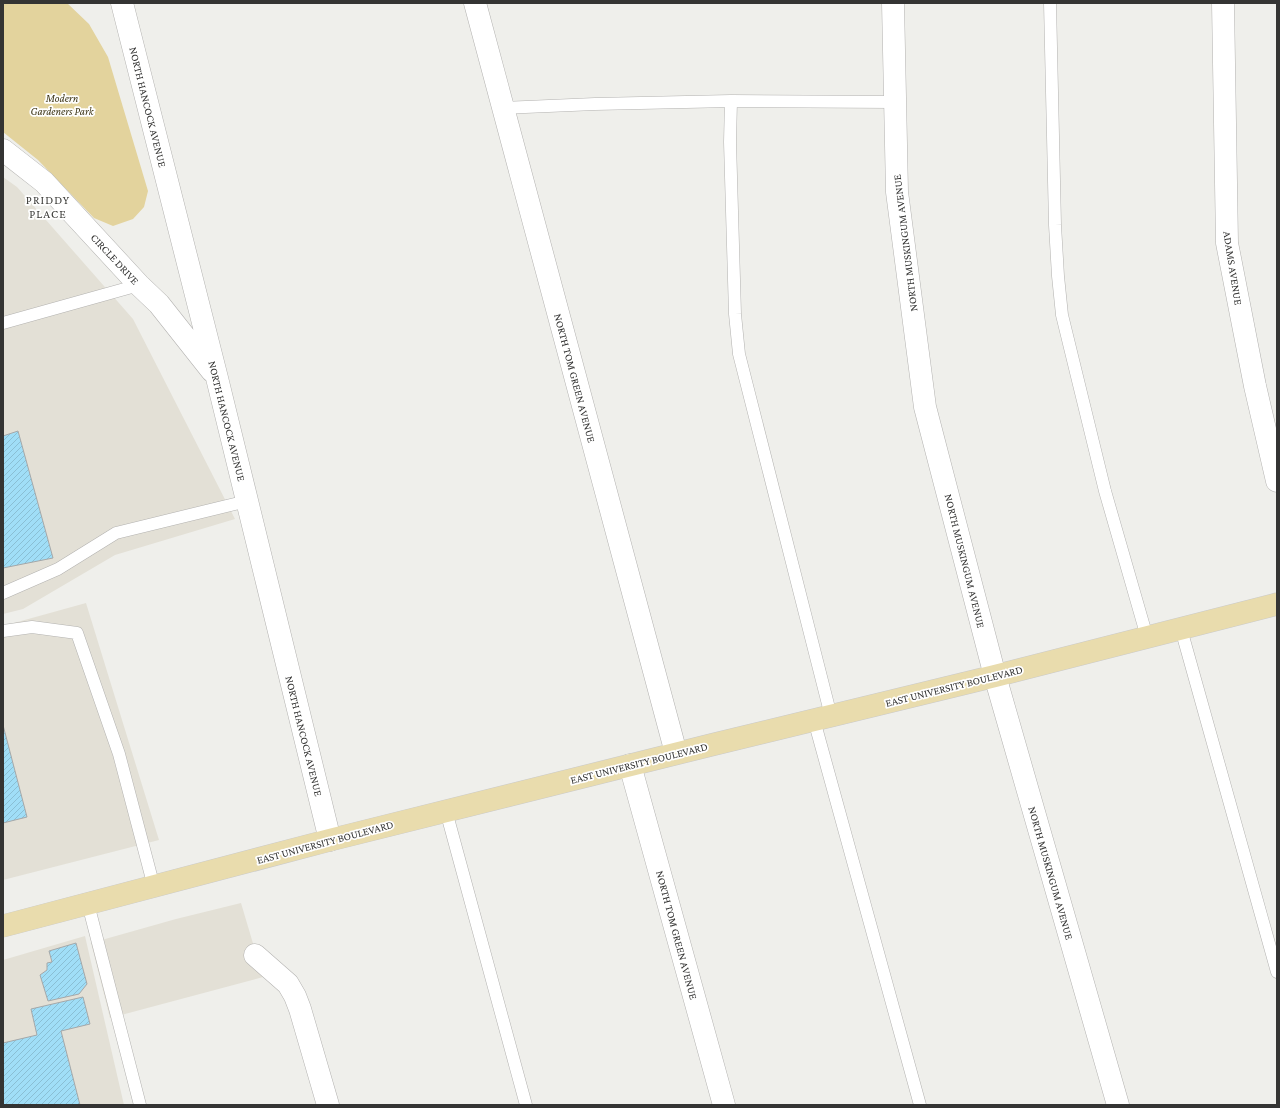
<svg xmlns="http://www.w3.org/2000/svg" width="1280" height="1108" font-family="'Crimson Pro',serif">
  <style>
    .built { fill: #e3e0d6 }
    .park { fill: #e3d39d }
    .building { fill: url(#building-hatch); stroke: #a5a8a9 }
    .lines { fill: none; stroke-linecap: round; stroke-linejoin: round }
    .lane-casing { stroke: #b3b2b0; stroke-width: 13 }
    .street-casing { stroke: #b3b2b0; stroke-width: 23 }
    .primary-casing { stroke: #cacaca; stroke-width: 23 }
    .lane { stroke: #fff; stroke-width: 12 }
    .street { stroke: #fff; stroke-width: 22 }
    .primary { stroke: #e9dcad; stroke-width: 22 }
    .labels { text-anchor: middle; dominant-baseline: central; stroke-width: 3.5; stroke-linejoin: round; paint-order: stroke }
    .park-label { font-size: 11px; font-style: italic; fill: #3d3516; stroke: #fff }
    .street-label { font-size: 11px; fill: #343433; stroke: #fff }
    .neighbourhood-label { font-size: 12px; letter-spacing: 1px; fill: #3c3c39; stroke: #fff }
  </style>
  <defs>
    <pattern id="building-hatch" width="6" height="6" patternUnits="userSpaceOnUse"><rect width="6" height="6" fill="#a0def7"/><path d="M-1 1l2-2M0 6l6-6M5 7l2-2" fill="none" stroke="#8abfd4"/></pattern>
  </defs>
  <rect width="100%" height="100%" fill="#efefeb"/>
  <path class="built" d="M3,177l14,10 116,132 102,200 -120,36 -92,54 -20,5z
    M86,603l73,237 -156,40v-254z
    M241,903l22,74 -153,41 -19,-75 85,-24z
    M85,936l39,169h-121v-145z"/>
  <path class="park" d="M3,3h64l22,21 19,33 40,134 -4,16 -11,12 -20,7 -19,-8 -56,-58 -35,-28z"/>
  <path class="building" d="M18,431l35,127 -50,10v-132z
    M3,725l24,92 -24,6z
    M76,943l11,41 -8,10 -31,7 -8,-26 7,-5v-7l5,-1 -3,-11z
    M83,997l7,27 -29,7 19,74h-77v-62l34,-8 -6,-26z"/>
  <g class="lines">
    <defs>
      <path id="lane" d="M1050,3l5,222 3,51 4,39 43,176 42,146
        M503,108l92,-4 136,-3
        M3,323l136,-38
        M3,593l55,-24 58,-36 131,-32
        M1181,629l96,343
        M3,631l29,-4 45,6 42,121 35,133
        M831,716l-92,-362 -4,-40 -5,-172 1,-41 164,1
        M814,720l106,385
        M446,811l80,294
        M88,904l52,201"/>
      <path id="street" d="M122,3l95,375 113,462
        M475,3l201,750
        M893,3l4,189 28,215 70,269 123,429
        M1223,3l4,240 28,143 22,95
        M3,150l41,32 95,103 20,19 53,67
        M630,765l94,340
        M255,955l33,29 7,12 5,13 28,96"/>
      <path id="primary" d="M3,926l327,-86 385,-96 280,-68 282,-72"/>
    </defs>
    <use href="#lane" class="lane-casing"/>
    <use href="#street" class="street-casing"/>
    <use href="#primary" class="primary-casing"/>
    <use href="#lane" class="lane"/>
    <use href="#street" class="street"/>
    <use href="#primary" class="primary"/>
  </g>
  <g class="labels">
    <g class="park-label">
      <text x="62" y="98">Modern<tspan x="62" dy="13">Gardeners Park</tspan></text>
    </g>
    <g class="street-label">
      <text transform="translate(148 107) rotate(76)">NORTH HANCOCK AVENUE</text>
      <text transform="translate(905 243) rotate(-97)">NORTH MUSKINGUM AVENUE</text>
      <text transform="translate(115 259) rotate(47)">CIRCLE DRIVE</text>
      <text transform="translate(1233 268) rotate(81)">ADAMS AVENUE</text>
      <text transform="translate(575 378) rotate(75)">NORTH TOM GREEN AVENUE</text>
      <text transform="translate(227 421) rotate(76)">NORTH HANCOCK AVENUE</text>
      <text transform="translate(965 561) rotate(76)">NORTH MUSKINGUM AVENUE</text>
      <text transform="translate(954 686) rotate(-14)">EAST UNIVERSITY BOULEVARD</text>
      <text transform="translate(304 736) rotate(76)">NORTH HANCOCK AVENUE</text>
      <text transform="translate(639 763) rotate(-14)">EAST UNIVERSITY BOULEVARD</text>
      <text transform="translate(325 842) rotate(-15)">EAST UNIVERSITY BOULEVARD</text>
      <text transform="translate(1051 873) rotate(74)">NORTH MUSKINGUM AVENUE</text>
      <text transform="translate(677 935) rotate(75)">NORTH TOM GREEN AVENUE</text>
    </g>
    <g class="neighbourhood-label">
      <text x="48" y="200">PRIDDY<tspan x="48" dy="14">PLACE</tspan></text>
    </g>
  </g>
  <rect width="1280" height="1108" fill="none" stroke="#343433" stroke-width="8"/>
</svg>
